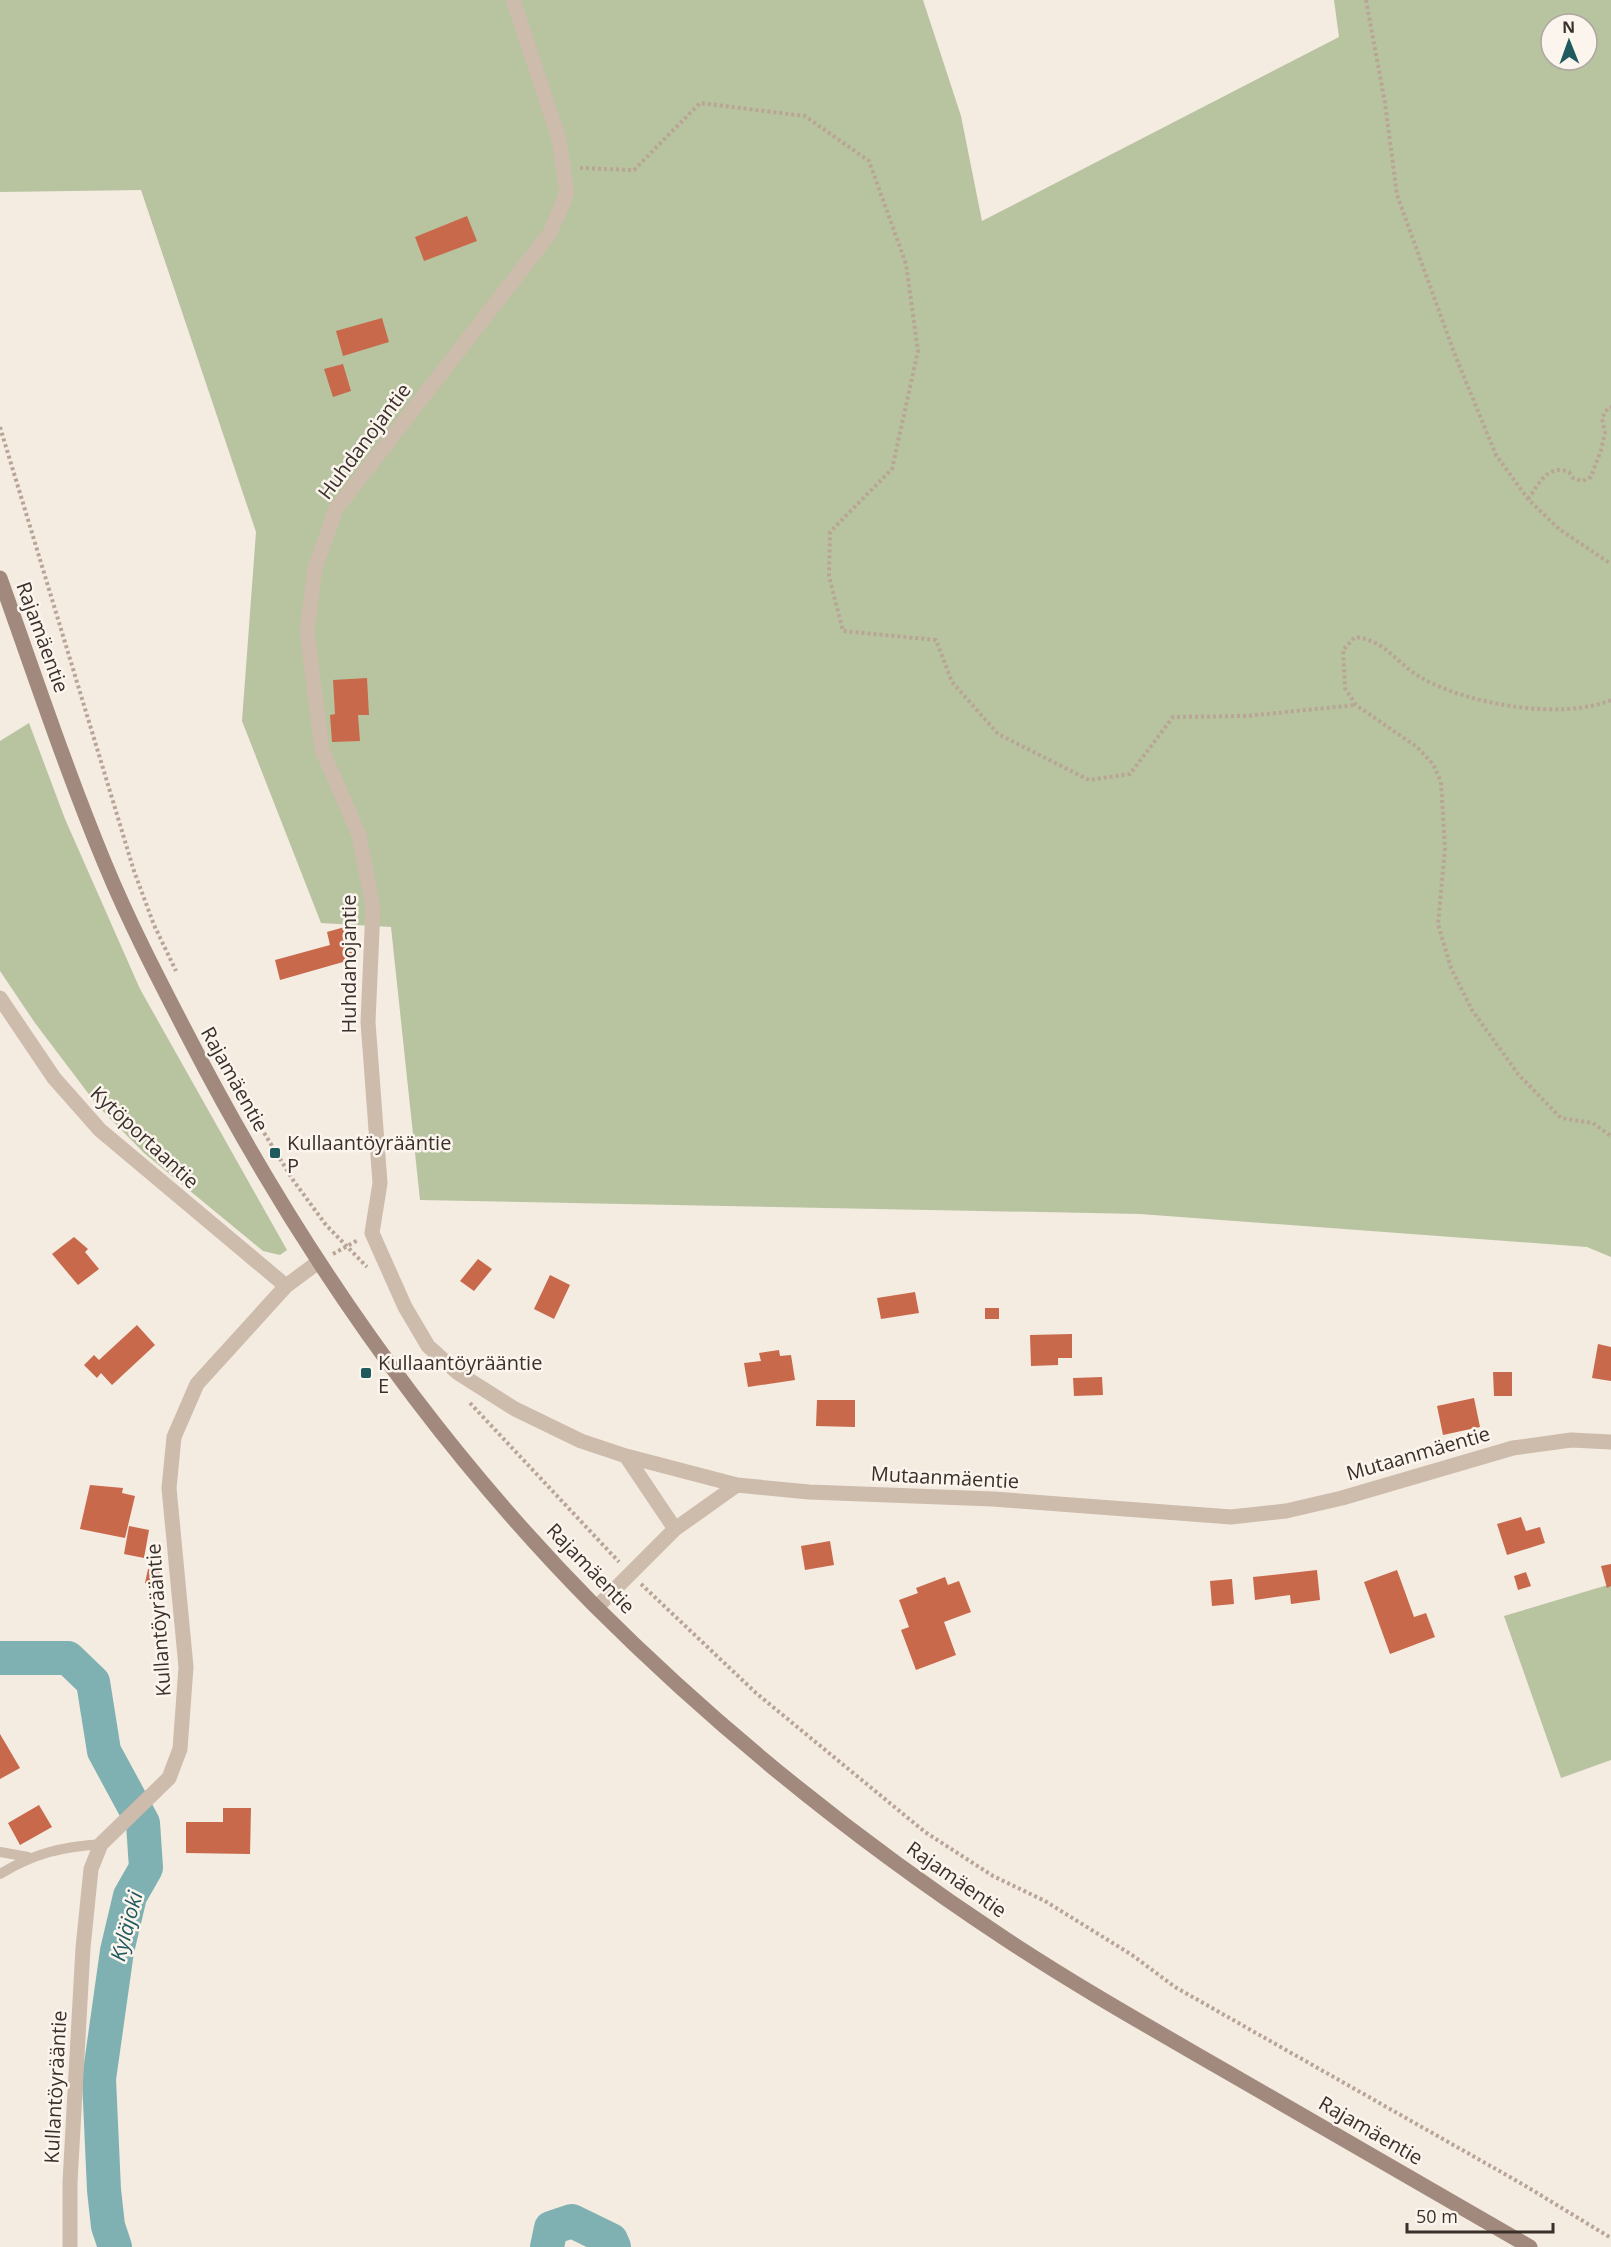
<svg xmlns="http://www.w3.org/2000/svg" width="1611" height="2247" font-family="'Open Sans',sans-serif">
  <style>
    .green { fill: #b8c4a0; fill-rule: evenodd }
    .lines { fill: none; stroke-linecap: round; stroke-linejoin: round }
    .river { stroke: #7fb0b2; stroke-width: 34 }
    .building { fill: #c8694b }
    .path { stroke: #b9a596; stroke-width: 4; stroke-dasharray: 3 3; stroke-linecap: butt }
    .lane { stroke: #cdbbac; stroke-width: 10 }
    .street { stroke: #cdbbac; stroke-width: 15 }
    .secondary { stroke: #a18a7d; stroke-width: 15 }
    .poi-dot { fill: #1f5a5e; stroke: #fbf5ee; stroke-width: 2 }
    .labels { text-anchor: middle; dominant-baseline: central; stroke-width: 5; stroke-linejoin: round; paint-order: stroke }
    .street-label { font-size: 20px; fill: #3b302b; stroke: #fbf5ee }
    .poi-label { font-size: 20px; fill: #3b302b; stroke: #fbf5ee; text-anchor: start }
    .water-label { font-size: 21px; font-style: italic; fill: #1f5a5e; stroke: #fbf5ee }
  </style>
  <rect width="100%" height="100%" fill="#f4ebe1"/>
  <path class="green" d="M0,0h923l38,116 21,105 357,-184 -5,-37h277v1257l-24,-10 -447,-33 -720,-14 -29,-273 -70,-4 -79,-202 14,-189 -115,-342 -141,2zM1551,24h36v36h-36z
    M29,723l36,96 75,170 147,261 -7,5 -17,-4 -119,-98 -47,-48 -62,-82 -35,-52v-230z
    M1611,1584v176l-50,18 -57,-162z"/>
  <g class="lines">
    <path class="river" d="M0,1658h68l25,24 11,69 39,72 3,45 -16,28 -13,55 -18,128 5,111 4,36 7,21
      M547,2247l4,-19 21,-7 39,19 3,7"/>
  </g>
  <path class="building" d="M467,216l10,25 -53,20 -9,-24z
    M382,318l7,24 -46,14 -7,-25z
    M343,364l8,27 -18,6 -9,-28z
    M367,678l2,37h-11l2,26 -28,1 -2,-27 5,-1 -2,-34z
    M348,926l9,32 -77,22 -5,-20 55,-15 -3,-13z
    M74,1237l14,12 -3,3 14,17 -21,16 -26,-31z
    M478,1259l14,10 -18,22 -14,-10z
    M550,1275l20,10 -16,34 -20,-10z
    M915,1292l4,21 -38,6 -4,-21z
    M985,1308h14v11h-14z
    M137,1325l18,20 -43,40 -11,-12 -4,5 -13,-13 10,-10 5,5z
    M1072,1334v24h-14v7l-27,1 -1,-31z
    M1598,1344l13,3v34l-19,-3z
    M779,1350l1,6 11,-1 4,25 -47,7 -4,-24 17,-2 -2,-8z
    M1493,1372h19v24h-18z
    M1102,1377l1,18 -29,1 -1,-18z
    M1474,1398l6,29 -37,8 -6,-29z
    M817,1400h38v27l-39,-1z
    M90,1485l33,3 -1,5 13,3 -10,42 -45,-9z
    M1521,1517l5,14 14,-4 5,16 -38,12 -10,-31z
    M129,1526l20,4 -5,28 -20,-4z
    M830,1541l4,24 -29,5 -4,-24z
    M1611,1564v22l-4,2 -6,-22z
    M148,1569l12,3 -3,14 -12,-3z
    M1317,1570l3,30 -29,4 -1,-9 -35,5 -2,-23z
    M1397,1570l17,47 12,-4 9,24 -45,17 -26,-72z
    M1526,1572l5,14 -13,4 -4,-14z
    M945,1577l3,8 11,-4 12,31 -27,10 12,33 -40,15 -15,-40 8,-3 -10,-27 19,-7 -2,-5z
    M1232,1579l2,25 -22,2 -2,-25z
    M0,1734l20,34 -20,11z
    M39,1805l13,22 -32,18 -12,-22z
    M223,1808h28l-1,46 -64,-1v-31h37z"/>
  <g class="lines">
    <path class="path" d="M1366,0l19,103 12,92 58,160 41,100 32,44 31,30 52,35
      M580,168l54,2 66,-67 105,13 64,45 37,103 12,87 -26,118 -62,63 -1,44 14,55 93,9 16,42 46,52 91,46 41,-6 43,-57 73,-1 110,-11
      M0,427l134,444 20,54 22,46
      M1528,499c12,-16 19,-35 41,-27l4,6 9,3 9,-4 10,-27 4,-17 -3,-15 6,-10 3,-1
      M1611,700c-50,21 -145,4 -191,-23 -25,-15 -35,-37 -65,-40l-12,13 2,38 11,17 61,42 16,17 8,18 4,66 -7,76 13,44 21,42 46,64 43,44 32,5 18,13
      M239,1092l54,88 33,45 41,42
      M333,1254l25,-14
      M470,1403l149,159
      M641,1584l115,109 169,139 68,44 52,25 87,54 43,32 349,198 87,53"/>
    <path class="lane" d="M0,1852l28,5
      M0,1874c35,-21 61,-27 101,-30"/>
    <path class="street" d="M513,0l46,139 8,54 -17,40 -214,276 -21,59 -8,63 15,119 37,85 14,73 -5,114 12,161 -8,50 33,74 23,39 30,27 57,36 66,32 45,15 111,29 72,7 184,7 238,18 55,-6 56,-13 171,-50 58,-8 40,2
      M0,998l54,80 46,52 186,156
      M626,1456l49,73
      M597,1607l78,-78 62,-44
      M70,2247v-65l13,-234 8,-79 10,-25 68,-66 11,-29 6,-82 -17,-179 5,-51 23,-53 89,-98 31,-23"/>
    <path class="secondary" d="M0,578c34,95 66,192 105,286 24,58 53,114 82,170 107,208 242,404 407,571 124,124 263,236 410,333 68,45 140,86 211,127 105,61 210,121 315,182"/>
  </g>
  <g class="poi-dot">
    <rect x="269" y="1147" width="12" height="12" rx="3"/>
    <rect x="360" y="1367" width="12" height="12" rx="3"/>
  </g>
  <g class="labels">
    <g class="street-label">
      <text transform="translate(364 441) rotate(-53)">Huhdanojantie</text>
      <text transform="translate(43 637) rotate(70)">Rajamäentie</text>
      <text transform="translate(348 964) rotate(-90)">Huhdanojantie</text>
      <text transform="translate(235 1079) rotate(61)">Rajamäentie</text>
      <text transform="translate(145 1137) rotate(43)">Kytöportaantie</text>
      <text transform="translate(1418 1453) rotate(-16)">Mutaanmäentie</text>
      <text transform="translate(945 1477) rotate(3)">Mutaanmäentie</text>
      <text transform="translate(591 1568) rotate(46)">Rajamäentie</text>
      <text transform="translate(158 1620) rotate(-94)">Kullantöyrääntie</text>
      <text transform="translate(957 1879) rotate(35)">Rajamäentie</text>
      <text transform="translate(55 2087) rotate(-87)">Kullantöyrääntie</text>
      <text transform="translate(1371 2130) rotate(30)">Rajamäentie</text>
    </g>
    <g class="poi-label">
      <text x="287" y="1142">Kullaantöyrääntie<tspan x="287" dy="23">P</tspan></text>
      <text x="378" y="1362">Kullaantöyrääntie<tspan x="378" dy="23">E</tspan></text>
    </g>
    <g class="water-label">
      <text transform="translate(126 1926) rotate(-75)">Kyläjoki</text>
    </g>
  </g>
  <g transform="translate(1569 42) rotate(359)"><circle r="28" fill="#fbf5ee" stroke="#aea6a0" stroke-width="1.5"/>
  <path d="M0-4.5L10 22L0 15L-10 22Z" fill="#1f5a5e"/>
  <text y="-9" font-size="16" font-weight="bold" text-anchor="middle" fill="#3b302b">N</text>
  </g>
  <path d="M1407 2223v9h146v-9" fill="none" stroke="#3b302b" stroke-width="3"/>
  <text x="1416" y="2223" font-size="18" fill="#3b302b" stroke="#fbf5ee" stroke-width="4.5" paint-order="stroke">50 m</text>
</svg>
